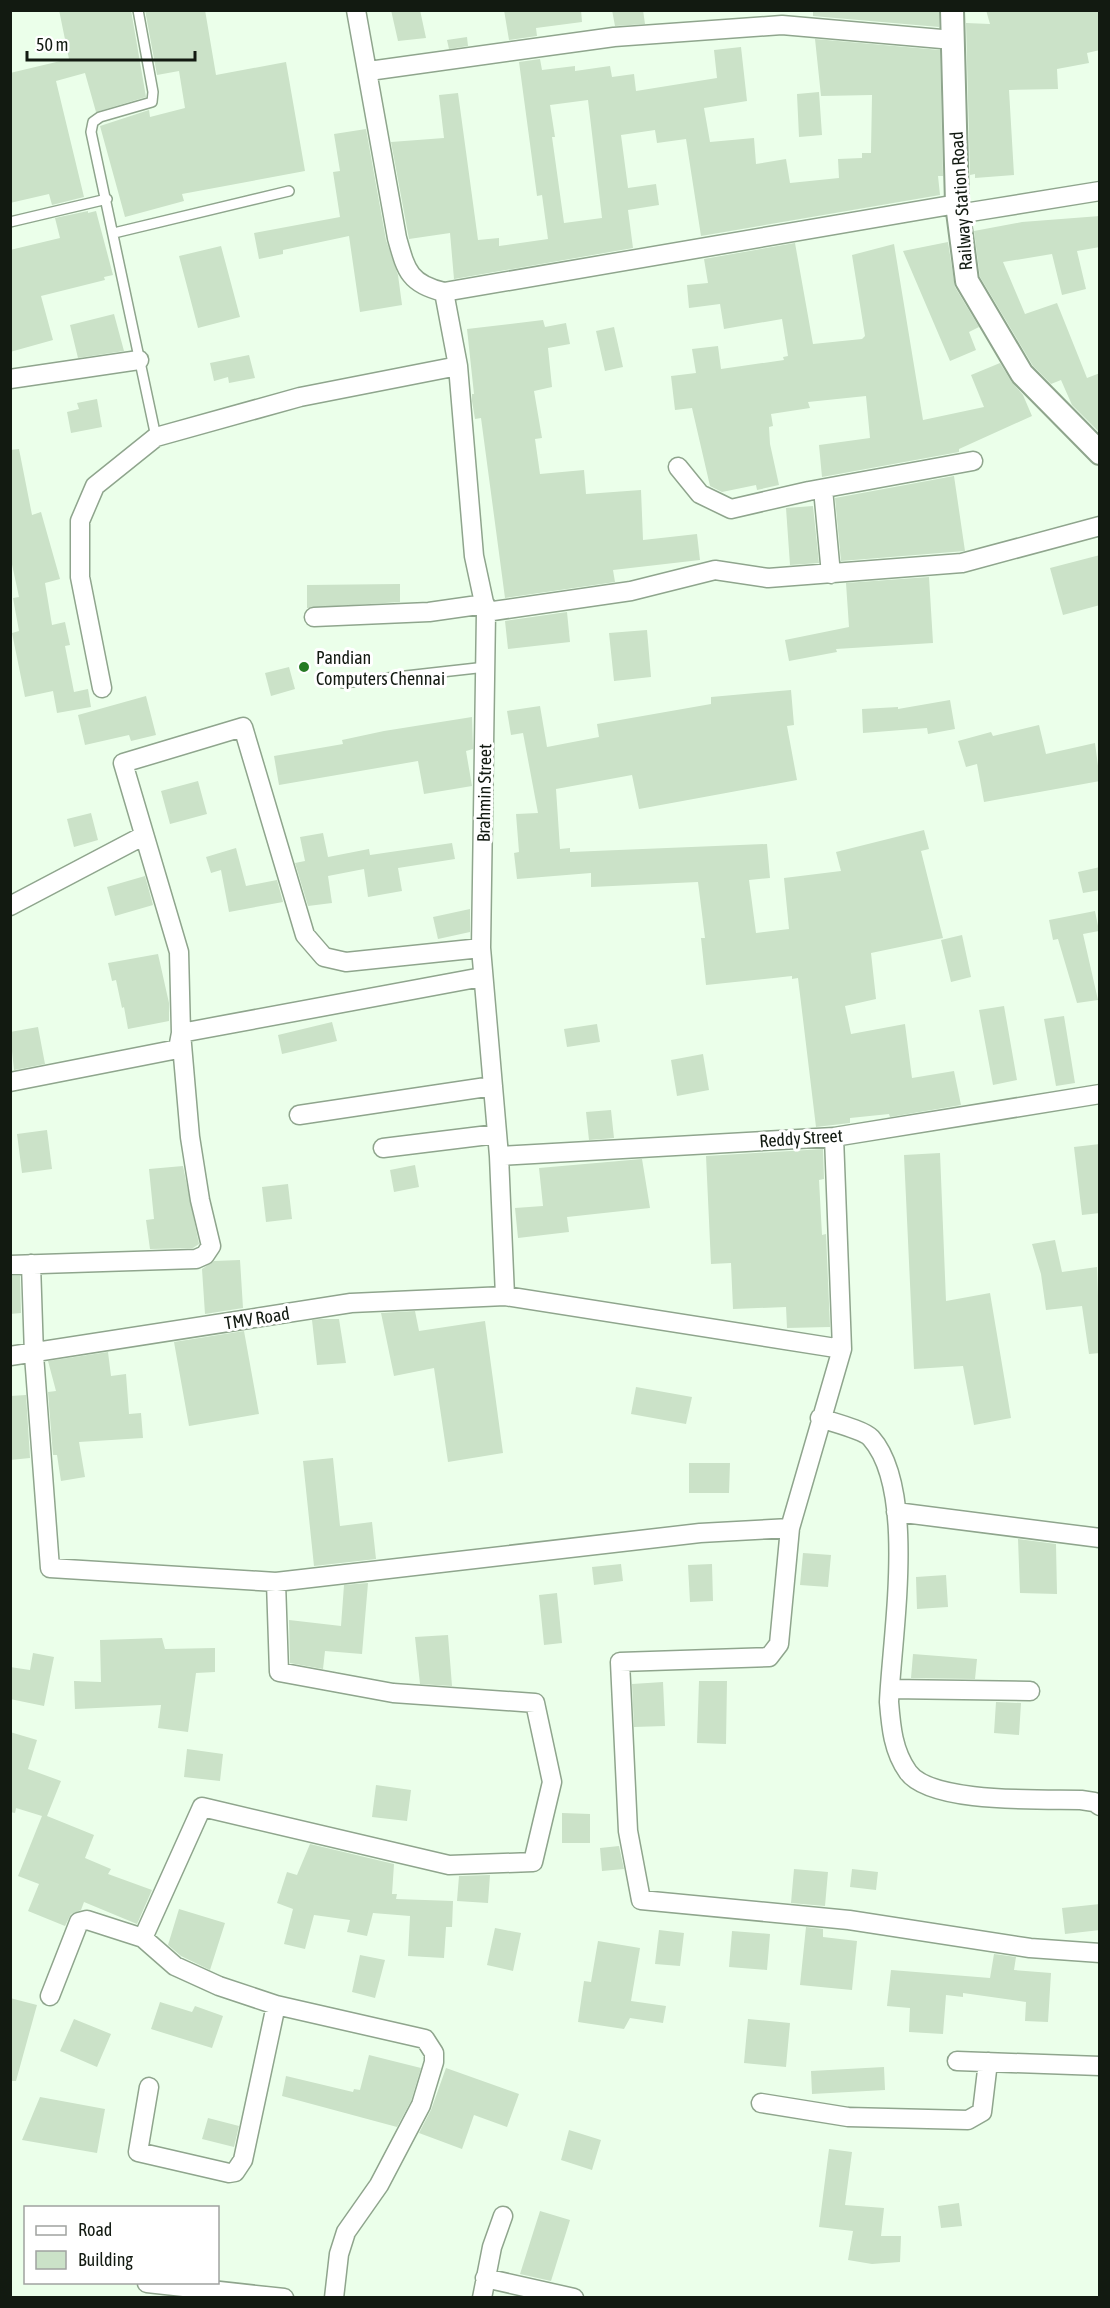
<svg xmlns="http://www.w3.org/2000/svg" width="1110" height="2308" font-family="'Asap Condensed',sans-serif">
  <style>
    .building { fill: #cbe2c8; fill-rule: evenodd }
    .lines { fill: none; stroke-linecap: round; stroke-linejoin: round }
    .service-casing { stroke: #8fa58d; stroke-width: 12 }
    .minor-casing { stroke: #8fa58d; stroke-width: 21 }
    .tertiary-casing { stroke: #8fa58d; stroke-width: 26 }
    .service { stroke: #fff; stroke-width: 9 }
    .minor { stroke: #fff; stroke-width: 18 }
    .tertiary { stroke: #fff; stroke-width: 22 }
    .poi-dot { fill: #277a25; stroke: #fff; stroke-width: 2 }
    .labels { text-anchor: middle; dominant-baseline: central; stroke-width: 6; stroke-linejoin: round; paint-order: stroke }
    .street-label { font-size: 18px; fill: #121a11; stroke: #fff }
    .poi-label { font-size: 18px; fill: #121a11; stroke: #fff; text-anchor: start }
  </style>
  <rect width="100%" height="100%" fill="#ebffea"/>
  <path class="building" d="M59,10h72l15,87 -50,15 -11,-39 -29,8 28,116 -32,8 -3,-11 -39,9v-130l59,-14z
    M145,10h60l11,65 70,-13 19,109 -123,23 2,7 -59,16 -25,-91 49,-16 1,7 35,-9 -6,-37 -22,4z
    M391,10h29l6,28 -28,3z
    M504,10h77l1,12 -46,6 1,8 -28,4z
    M612,10h31l2,14 -30,2z
    M813,10h126v17l-126,-11z
    M986,10h114v40l-13,3 2,10 -32,6 1,20 -49,1 5,85 -39,3v-4l-5,1 -4,-152 24,1z
    M467,37l1,9 -19,3 -2,-9z
    M815,39l125,11 3,126h-5l2,19 -239,41 -15,-97 -29,4 -2,-13 -34,5 7,53 28,-4 3,21 -31,5 5,38 -179,31 -4,-46 -41,6 -18,-97 53,-4 -5,-43 19,-2 20,147 21,-2v8l49,-7 -6,-44 -5,1 -18,-134 21,-3 2,11 33,-4v5l35,-5 2,11 22,-3 2,17 81,-13 -3,-28 27,-3 6,54 -43,7 6,34 44,-4 2,26 30,-5 4,24 49,-5 -1,-19 24,-1v-5h9l1,-58 -51,1zM588,100l14,118 -38,5 -12,-86h3l-5,-32z
    M819,92l3,43 -23,2 -2,-43z
    M366,129l20,111 12,35 4,30 -42,7 -11,-76 -66,14v4l-24,5 -5,-26 86,-16 -7,-45 7,-1 -6,-37z
    M88,211v2l8,-2 17,64 -9,2 1,3 -64,16 12,44 -43,12v-102l50,-12 -5,-20z
    M1100,216v31l-23,4 9,38 -24,6 -10,-41 -49,8 22,52 32,-11 30,75 13,-5v60l-28,-28 -11,-25 -10,4 -18,-18 -53,-89 -6,-46 48,-9z
    M948,242l7,45 24,40 -10,5 7,18 -26,11 -47,-110z
    M795,243l18,101 49,-5 3,-3 -13,-81 42,-11 29,176 61,-13 -13,-32 29,-12 11,18 12,14 9,21 -73,33v3l-137,25 -3,-32 51,-7 -4,-42 -58,6 2,6 -39,6 2,12 -4,1 1,17 9,41 -22,5 -1,-5 -34,7 -12,-6 -18,-78 -17,2 -4,-34 25,-3 -4,-24 26,-3 3,23 63,-9 -1,-3 5,-1 -6,-37 -58,10 -4,-25 -31,4 -2,-23 21,-2 -4,-24z
    M221,246l19,71 -42,11 -19,-72z
    M114,314l10,37 -46,7 -8,-33z
    M543,320l2,7 21,-4 4,21 -22,4 4,39 -18,4 8,47 -7,1 5,35 44,-4 2,24 55,-4 2,50 54,-6 3,26 -87,10 2,12 -110,16 -24,-180 -6,1 -3,-18v-7h2l-7,-65z
    M614,327l9,40 -18,4 -9,-40z
    M249,355l6,23 -26,5 -1,-6 -14,4 -4,-18z
    M97,399l5,28 -31,6 -4,-21 12,-3 -2,-6z
    M19,449l13,66 9,-3 19,67 -15,4 7,42 13,-3 5,23 -5,1 9,46 14,-3 3,18 -34,6 -4,-22 -28,6 -13,-64 7,-2 -6,-33 6,-1 -9,-42v-105z
    M954,476l11,75 -124,10 -6,-63z
    M813,506l6,57 -29,2 -4,-57z
    M1100,555v50l-37,10 -13,-47z
    M929,577l4,66 -97,6 1,3 -48,9 -4,-21 64,-13 -3,-44z
    M400,584v18l-93,6v-23z
    M567,612l3,30 -62,7 -3,-28z
    M647,630l4,47 -37,4 -5,-48z
    M289,667l6,22 -24,7 -6,-23z
    M791,690l3,35 -7,1 10,54 -158,29 -7,-34 -76,14 4,60 10,-1v4l197,-8 3,34 -21,2 7,53 33,-4 -5,-51 57,-7 -5,-19 88,-22 5,19 -8,2 22,87 -72,15 5,46 -31,7 6,28 54,-10 7,54 42,-7 7,34 -71,12 -1,-3 -39,4v5l-34,4 -18,-149 -6,1v-3l-86,9 -5,-47h4l-7,-56 -107,5v-14l-74,6 -3,-26 5,-1 -3,-38 22,-1 -15,-80 -12,2 -4,-24 33,-5 7,41 52,-10 -2,-13 114,-20v-7z
    M146,696l10,39 -25,6 -2,-6 -44,10 -7,-30z
    M950,700l5,29 -27,5 -1,-6 -64,5 -1,-24 36,-2v2z
    M472,717l1,32 -7,2 6,35 -48,8 -6,-33 -139,24 -5,-29 69,-12 -1,-4 42,-9z
    M1039,725l7,29 49,-11 5,38 -116,21 -7,-38 -11,3 -8,-26 33,-9 2,4z
    M198,781l9,33 -37,10 -9,-33z
    M91,813l7,27 -24,7 -7,-28z
    M323,833l5,24 41,-8 1,6 82,-12 3,16 -57,9 4,23 -34,6 -4,-28 -36,7 4,27 -24,3 -13,-43 10,-2 -5,-24z
    M236,848l10,38 31,-6 6,22 -54,10 -8,-42 -10,3 -5,-16z
    M1100,867v23l-17,3 -5,-21z
    M145,876l8,29 -38,11 -8,-29z
    M470,909v23l-32,7 -5,-22z
    M1095,911l4,20 -16,3 15,66 -21,3 -19,-64 -5,1 -4,-20z
    M962,935l9,42 -20,5 -10,-42z
    M158,954l11,49v18l-41,8 -4,-22 -2,1 -6,-28 -4,1 -4,-18z
    M1004,1006l13,74 -24,5 -14,-75z
    M1064,1016l11,67 -19,3 -12,-67z
    M332,1022l5,19 -55,13 -4,-19z
    M597,1024l3,18 -33,5 -3,-18z
    M38,1027l7,37 -31,6 -4,-38z
    M703,1054l6,36 -32,6 -6,-36z
    M611,1110l3,28 -25,2 -3,-28z
    M47,1130l5,39 -30,4 -5,-39z
    M1100,1144v69l-18,2 -8,-68z
    M823,1149l1,30 -5,1 3,55 4,-1 4,93 -43,1 -1,-21 -53,2 -2,-46 -20,1 -5,-108z
    M940,1153l6,148 44,-8 21,125 -37,7 -11,-59 -49,3 -10,-214z
    M642,1159l8,49 -83,9 2,15 -51,6 -3,-30 28,-2 -4,-38z
    M415,1165l4,22 -25,5 -4,-22z
    M183,1166l16,78 -6,4 -43,1 -4,-29 8,-1 -5,-50z
    M288,1184l4,35 -26,3 -4,-35z
    M1055,1240l7,32 35,-5 3,86 -11,1 -7,-48 -36,4 -5,-36 -9,-30z
    M240,1260l3,48 -38,6 -3,-45 12,-8z
    M10,1276h10l1,37 -11,1z
    M415,1311l4,20 66,-10 18,132 -55,9 -14,-94 -40,8 -13,-63z
    M320,1319h19l7,44 -29,2 -5,-45z
    M244,1331l15,83 -70,12 -15,-84z
    M108,1352l3,24 15,-2 3,40 12,-1 2,25 -64,4 6,35 -24,4 -4,-26h-4l-5,-63 8,-1 -8,-30z
    M636,1387l56,10 -6,27 -55,-10z
    M26,1395l4,63 -20,2v-64z
    M333,1458l7,68 32,-4 4,37 -62,7 -11,-105z
    M689,1463h41l-1,30h-40z
    M1018,1539l38,5 1,50 -37,-1z
    M803,1553l28,2 -3,32 -28,-2z
    M621,1564l2,17 -29,4 -2,-18z
    M712,1564l1,37 -23,1 -2,-37z
    M946,1575l2,32 -31,2 -1,-32z
    M368,1583l-6,71 -37,-3 -2,18 -33,-6 -1,-43 52,6 3,-41z
    M557,1593l5,50 -18,2 -5,-50z
    M448,1635l4,51 -32,-2 -5,-47z
    M162,1638l3,11 50,-1v24l-19,1 -8,59 -30,-4 3,-23 -86,4 -1,-28 27,1 -1,-42z
    M33,1653l21,4 -10,49 -34,-7v-32l20,3z
    M913,1654l64,5 -2,20 -64,-1z
    M699,1681h28l-1,63 -29,-1z
    M663,1682l2,44 -31,1 -2,-43z
    M996,1702l25,1 -2,32 -25,-2z
    M10,1732l27,8 -9,29 33,12 -14,35 47,19 -9,23 26,11 -3,5 44,16 -15,34 -53,-22 -3,8 -10,4 -6,12 -37,-15 11,-27 -21,-8 24,-60 -26,-8 -1,5 -5,-1z
    M187,1749l36,5 -3,27 -36,-4z
    M376,1785l35,5 -4,31 -35,-4z
    M562,1813l28,1v29h-28z
    M310,1844l84,20 -2,30h5l-1,5 57,2 -1,26h-6l-2,31 -36,-2 2,-40 -37,-3 -6,23 -20,-4 3,-12 -36,-5 -9,34 -21,-5 9,-35 -16,-6 10,-31 10,3z
    M619,1846l5,23 -22,2 -2,-23z
    M794,1869l34,3 -3,34 -34,-3z
    M852,1869l26,3 -2,18 -26,-3z
    M490,1875l-2,28 -31,-2 2,-25z
    M1100,1904v26l-35,4 -3,-26z
    M179,1909l46,14 -15,47 -29,-14 -13,-11z
    M806,1927l17,2v8l34,4 -5,49 -52,-5z
    M495,1928l26,5 -8,38 -26,-6z
    M659,1930l25,3 -4,33 -25,-2z
    M732,1931l38,3 -3,36 -38,-3z
    M598,1941l42,7 -9,53 35,5 -3,17 -33,-5 -6,11 -46,-7 6,-41 7,1z
    M994,1954l22,3 -2,13 37,3 -3,49 -23,-1 1,-19 -63,-9v4l-17,-2 -3,39 -34,-2 1,-24 -23,-2 4,-36 99,8z
    M360,1955l25,5 -10,38 -23,-6z
    M10,1998l27,7 -21,76h-6z
    M160,2002l32,10 3,-6 28,10 -11,32 -61,-19z
    M74,2019l37,15 -14,33 -37,-16z
    M748,2019l42,4 -4,44 -42,-4z
    M369,2055l52,13 -10,33 -14,26 -115,-31 4,-20 67,16 1,-3 6,1z
    M884,2067l1,23 -73,4 -1,-23z
    M446,2068l73,26 -12,33 -33,-12 -12,34 -43,-16 12,-23z
    M40,2097l65,12 -8,44 -75,-13z
    M208,2118l31,8 -5,21 -32,-8z
    M569,2130l32,10 -9,30 -31,-10z
    M829,2149l23,3 -7,53 39,3 -3,28h20l-1,26 -28,2 -24,-4 5,-29 -34,-4z
    M959,2203l3,23 -21,2 -3,-22z
    M540,2211l30,9 -19,61 -31,-7z"/>
  <g class="lines">
    <defs>
      <path id="service" d="M138,10l15,82 -1,10 -52,15 -7,5 -2,10 65,305
        M10,222l97,-23
        M114,233l175,-42
        M343,683l143,-16"/>
      <path id="minor" d="M356,10l41,228c9,32 12,46 47,54l513,-88
        M369,71l245,-34 168,-12 171,15
        M958,214l142,-23
        M444,292l14,74 16,190 12,56 -5,336 18,208 6,140
        M10,379l129,-19
        M678,467l22,27 31,15 78,-18 164,-30
        M823,489l8,85
        M486,612l145,-21 84,-21 53,8 194,-15 138,-37
        M314,617l115,-5 56,-8
        M102,688l-22,-111v-56l15,-35 61,-49 144,-40 158,-31
        M10,906l133,-70
        M10,1082l168,-33 3,-16 301,-56
        M299,1115l194,-29
        M383,1148l114,-14
        M499,1156l335,-19 266,-43
        M31,1264l3,91 16,213 226,14 424,-49 90,-5 -11,116 -10,13 -149,5 8,169 13,69 208,20 181,28 70,5
        M10,1265l186,-6 9,-4 6,-9 -11,-46 -10,-63 -9,-104 -2,-81 -56,-189 120,-36 62,208 19,22 22,5 135,-14
        M10,1356l341,-53 154,-7 337,53
        M820,1418c11,4 44,12 51,20 46,52 21,196 18,264 2,25 4,49 19,70 23,32 134,27 173,28l13,2 6,4
        M896,1512l204,26
        M790,1528l52,-179 -8,-212
        M890,1689l140,2
        M143,1938l59,-131 247,58 84,-3 19,-80 -17,-79 -142,-10 -114,-21 -3,-90
        M50,1996l29,-74 8,-2 56,18 32,28 44,20 57,19 149,34 9,14v9l-13,43 -42,80 -33,47 -7,22 -5,44
        M957,2061l143,5
        M149,2087l-11,65 91,21 6,-1 8,-12 33,-155
        M761,2103l87,14 120,3 14,-8 6,-50
        M485,2278l89,20
        M147,2283l137,15
        M482,2298l10,-51 11,-31"/>
      <path id="tertiary" d="M952,10l5,194 10,77 55,93 78,79"/>
    </defs>
    <use href="#service" class="service-casing"/>
    <use href="#minor" class="minor-casing"/>
    <use href="#tertiary" class="tertiary-casing"/>
    <use href="#service" class="service"/>
    <use href="#minor" class="minor"/>
    <use href="#tertiary" class="tertiary"/>
  </g>
  <circle class="poi-dot" cx="304" cy="667" r="6"/>
  <g class="labels">
    <g class="street-label">
      <text transform="translate(961 201) rotate(-94)">Railway Station Road</text>
      <text transform="translate(484 793) rotate(-89)">Brahmin Street</text>
      <text transform="translate(801 1138) rotate(-4)">Reddy Street</text>
      <text transform="translate(257 1318) rotate(-9)">TMV Road</text>
    </g>
    <g class="poi-label">
      <text x="316" y="657">Pandian<tspan x="316" dy="21">Computers Chennai</tspan></text>
    </g>
  </g>
  <rect width="1110" height="2308" fill="none" stroke="#121a11" stroke-width="24"/>
  <rect x="24" y="2206" width="195" height="78" fill="#ffffff" stroke="#a0a3a0" stroke-width="1.5"/>
  <rect x="36" y="2226" width="30" height="9" fill="#ffffff" stroke="#a0a3a0" stroke-width="1.5"/>
  <text x="78" y="2236" font-size="18" fill="#121a11">Road</text>
  <rect x="36" y="2251" width="30" height="18" fill="#cbe2c8" stroke="#a0a3a0" stroke-width="1.5"/>
  <text x="78" y="2266" font-size="18" fill="#121a11">Building</text>
  <path d="M27 51v9h168v-9" fill="none" stroke="#121a11" stroke-width="3"/>
  <text x="36" y="51" font-size="18" fill="#121a11" stroke="#ffffff" stroke-width="4.5" paint-order="stroke">50 m</text>
</svg>
